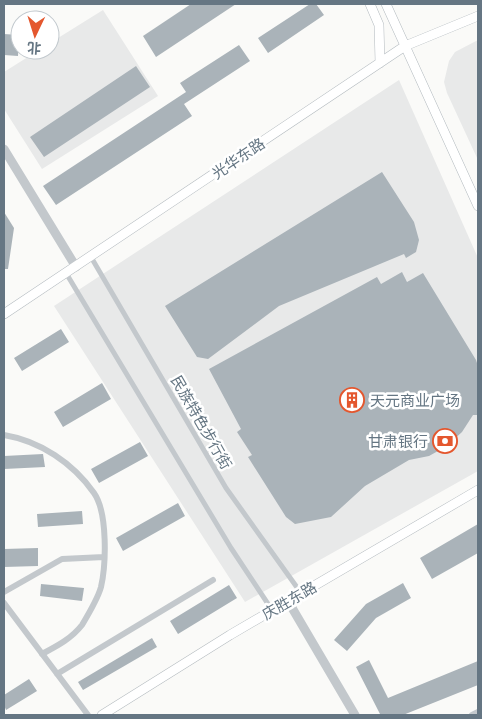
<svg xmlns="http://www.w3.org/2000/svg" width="482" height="719" font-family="Barlow,'Noto Sans SC',sans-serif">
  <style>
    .built { fill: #e8e9e9 }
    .building { fill: #aab3b9 }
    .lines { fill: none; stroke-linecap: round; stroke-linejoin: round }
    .secondary-casing { stroke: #b3babf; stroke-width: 10 }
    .pedestrian { stroke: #c3c8cc; stroke-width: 5 }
    .minor { stroke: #c3c8cc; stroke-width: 6 }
    .tertiary { stroke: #c3c8cc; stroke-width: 9 }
    .secondary { stroke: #fff; stroke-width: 9 }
    .labels { text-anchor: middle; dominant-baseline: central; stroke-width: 5; stroke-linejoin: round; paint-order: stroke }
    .street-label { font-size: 15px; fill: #657683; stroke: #fff }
    .poi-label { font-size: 15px; fill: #657683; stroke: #fff; text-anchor: start }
  </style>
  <rect width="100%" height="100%" fill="#fafaf8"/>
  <path class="built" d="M103,10l55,86 -116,73 -38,-60v-37l35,-22h11v-7z
    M478,40v120l-31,-67 -3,-11 5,-21 6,-9z
    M399,80l79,178v213l-233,131 -191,-296z"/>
  <path class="building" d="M191,4h45l-80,53 -13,-21z
    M310,4h6l8,11 -56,38 -10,-15z
    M4,34l15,1 -1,21 -14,-1z
    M239,45l11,16 -66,43 8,12 -136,89 -13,-19 143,-94 -6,-9z
    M136,66l14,21 -106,70 -14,-20z
    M382,172l32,50 5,18 -3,12 -10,6 -2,-4 -125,52 -71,53 -11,-2 -32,-51z
    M4,212l10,16 -6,41h-4z
    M402,272l5,10 16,-9 53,87 2,6v49h-5l-11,17 -15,14 -18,10 -20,4 -44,26 -34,31 -36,7 -9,-7 -38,-60 4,-2 -15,-23 4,-3 -32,-60 168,-92 4,7z
    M61,329l8,13 -47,29 -8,-13z
    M102,383l9,16 -48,28 -9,-15z
    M140,442l8,14 -49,27 -8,-14z
    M43,454l2,13 -41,2v-13z
    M178,503l7,13 -62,35 -7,-13z
    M82,511l1,13 -45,3 -1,-13z
    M478,524v29l-46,26 -12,-21z
    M38,548v18l-34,1v-18z
    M403,583l8,15 -35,20 -29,33 -13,-11 32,-36z
    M41,584l43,4 -2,13 -42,-5z
    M229,585l8,13 -59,36 -8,-13z
    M152,638l5,9 -74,43 -5,-8z
    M369,660l19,38 90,-37v24l-75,30h-16l-7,-1 -24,-47z
    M29,679l8,12 -31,19 -2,-5v-10z"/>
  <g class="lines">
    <defs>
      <path id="secondary" d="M370,4l9,21 1,38
        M386,4l92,202
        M4,314l401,-268 73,-30
        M102,715l128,-80 248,-145"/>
    </defs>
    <use href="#secondary" class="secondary-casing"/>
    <path class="pedestrian" d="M91,257l135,231 75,105
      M66,273l165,275 41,62"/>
    <path class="minor" d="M4,435c36,6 69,28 90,58 14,20 12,72 7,94 -3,11 -13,28 -19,38 -11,14 -25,21 -40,29
      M4,592l58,-33 42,-2
      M4,603l84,112
      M57,674l156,-94
      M472,715l6,-3"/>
    <path class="tertiary" d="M4,149l72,118
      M288,601l67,114"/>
    <use href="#secondary" class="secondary"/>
  </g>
  <defs>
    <symbol id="building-ring" viewBox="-11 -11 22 22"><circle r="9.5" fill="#fff" stroke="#e4572e" stroke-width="1.5"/><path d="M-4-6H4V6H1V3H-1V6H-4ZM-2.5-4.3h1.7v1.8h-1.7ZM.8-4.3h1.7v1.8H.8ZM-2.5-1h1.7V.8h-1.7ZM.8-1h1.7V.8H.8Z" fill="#e4572e"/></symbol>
    <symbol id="bank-ring" viewBox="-11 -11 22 22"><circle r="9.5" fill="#fff" stroke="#e4572e" stroke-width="1.5"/><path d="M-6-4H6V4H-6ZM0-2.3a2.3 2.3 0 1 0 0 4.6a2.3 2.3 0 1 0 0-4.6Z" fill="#e4572e"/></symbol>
  </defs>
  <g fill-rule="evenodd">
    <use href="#building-ring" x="338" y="386" width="28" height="28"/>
    <use href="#bank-ring" x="431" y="427" width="28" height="28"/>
  </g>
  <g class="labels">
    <g class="street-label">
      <text transform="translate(238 158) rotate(-34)">光华东路</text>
      <text transform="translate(202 422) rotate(60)">民族特色步行街</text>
      <text transform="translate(289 600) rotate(-30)">庆胜东路</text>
    </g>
    <g class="poi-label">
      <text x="370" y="400">天元商业广场</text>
      <text x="428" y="441" text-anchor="end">甘肃银行</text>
    </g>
  </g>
  <rect width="482" height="719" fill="none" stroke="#657683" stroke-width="10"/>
  <g transform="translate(35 35) rotate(184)"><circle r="24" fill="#ffffff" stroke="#c1c8cd"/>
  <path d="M0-4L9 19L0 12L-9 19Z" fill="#e4572e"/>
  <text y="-8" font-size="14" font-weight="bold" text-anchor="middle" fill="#657683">北</text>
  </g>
</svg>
